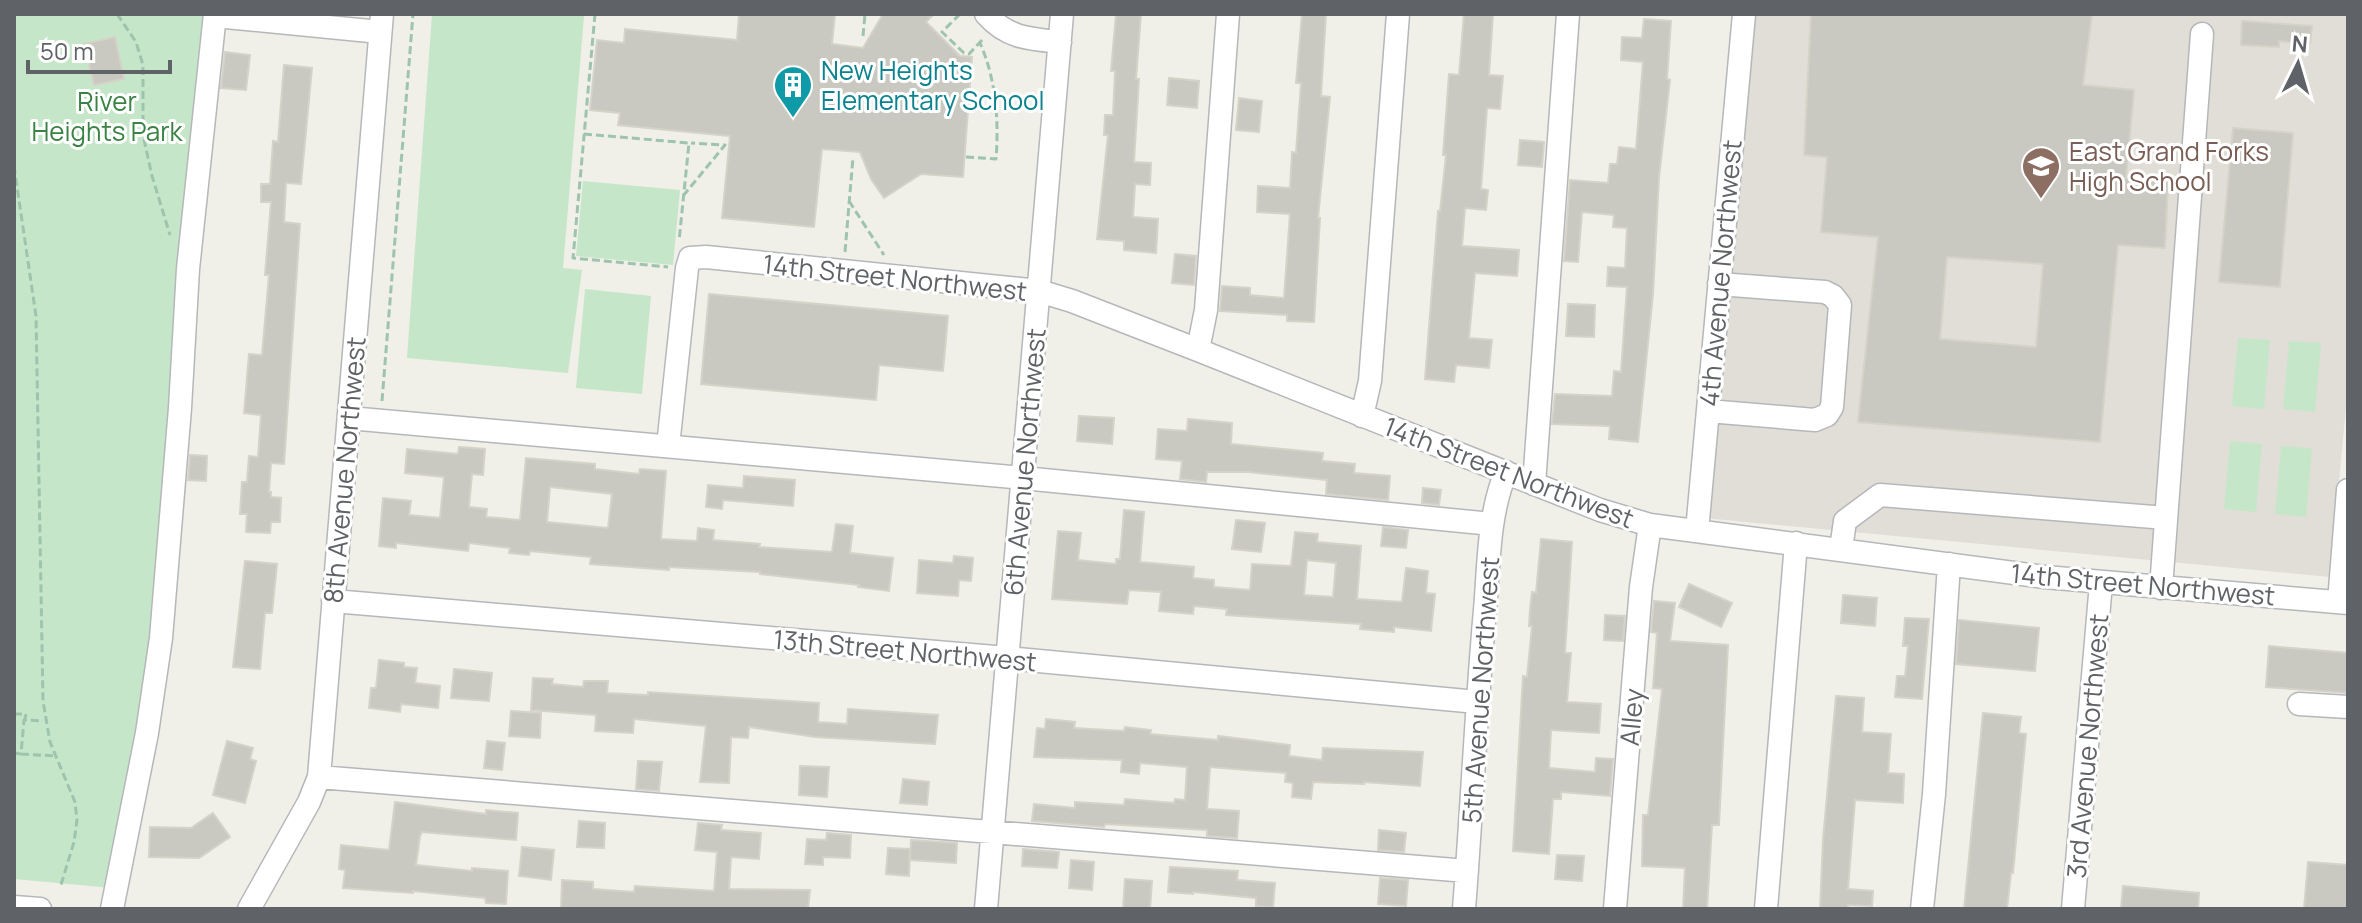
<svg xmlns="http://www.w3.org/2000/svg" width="2362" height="923" font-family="Manrope,sans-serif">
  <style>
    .education { fill: #e0ded6 }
    .green { fill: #c6e6c9 }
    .building { fill: #c9c9c2; stroke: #d5d2c7; stroke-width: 2; fill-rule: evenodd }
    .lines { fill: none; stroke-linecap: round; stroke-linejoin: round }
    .minor-casing { stroke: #b5b7bb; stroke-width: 25 }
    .path { stroke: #9ec4ad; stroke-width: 3; stroke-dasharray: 8 4; stroke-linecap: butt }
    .minor { stroke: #fff; stroke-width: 22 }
    .labels { text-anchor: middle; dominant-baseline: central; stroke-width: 6; stroke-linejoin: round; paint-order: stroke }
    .culture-label { font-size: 26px; fill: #0d838f; stroke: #fff; text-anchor: start }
    .park-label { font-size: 26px; fill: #3a8344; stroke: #fff }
    .education-label { font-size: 26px; fill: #785e54; stroke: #fff; text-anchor: start }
    .street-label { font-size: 26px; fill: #5f6267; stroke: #fff }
  </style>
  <rect width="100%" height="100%" fill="#f0efe8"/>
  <path class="education" d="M1751,14h597v372l-18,191 -626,-59z"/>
  <path class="green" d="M14,14h199l-57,606 -44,268 -98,-9z
    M432,14l152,2 -21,252 19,2 -14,103 -161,-15z
    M583,181l97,9 -7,75 -97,-9z
    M585,289l66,7 -9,98 -66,-6z
    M2238,338l32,2 -6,69 -32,-3z
    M2289,341l32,2 -6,69 -32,-3z
    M2230,441l32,3 -6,68 -32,-3z
    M2281,446l31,2 -6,69 -31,-3z"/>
  <path class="building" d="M739,14h96l-3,30 31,4 20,-34h51l-8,8 34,34 12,1 -9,120 -42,-3 -37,24 -13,-19 -11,-27 -38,-3 -8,78 -92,-9 8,-82 -112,-11 2,-12 -30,-3 7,-70 27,3 1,-14 112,11z
    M1116,14h25l-5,65h3l-5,83 17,1 -1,22 -15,-1 -2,33 25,2 -2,34 -32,-3v-9l-27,-2 11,-104h-4l1,-20h8l2,-44h-4z
    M1302,14h24l-5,82 9,1 -12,121h2l-6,104 -27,-1v-6l-67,-4 2,-25 28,2v7l34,3 6,-84 -33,-2 1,-26 32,2 2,-36 4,1 5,-70h-5z
    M1464,14h29l-4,61 14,1 -3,33 -13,-1 -6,81 7,1 -2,20 -21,-2 -3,38 57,4 -2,26 -42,-3 -6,65 23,2 -3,28 -33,-3 -2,17 -29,-3 13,-168h2l6,-56h-3l6,-81 10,1z
    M1811,14h281l-9,71 51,5 -8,88 42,4 -3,66 -47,-3 -18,197 -242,-20 20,-185 -57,-5 6,-75 -23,-2zM1947,257l96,7 -7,83 -96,-8z
    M1644,19l27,2 -4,58 3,1 -11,97 -6,117 -15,148 -29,-3 1,-13 -58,-2 3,-30 57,2 2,-25 7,1 6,-85 -20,-1 1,-19 17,1 2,-40 -14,-1 1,-12 -32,-3 -4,50 -14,-1 6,-81 38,3 2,-19h7l2,-17 17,2 7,-87 -22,-2 1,-23 20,1z
    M2242,21l70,5 -2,18 -31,-3v6l-38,-2z
    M115,37l9,42 -30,6 -10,-41z
    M225,52l25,3 -4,35 -25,-2z
    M284,65l28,3 -11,116 -15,-1 -2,39 16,2 -16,240 -13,-1 -2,29h2v5l10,1 -1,24h-9l-1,11 -24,-1 1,-18h-7l2,-32h5l2,-26 9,1 3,-42 -17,-2 5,-59 13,1 7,-80h-4l6,-73h-10v-18h9l3,-43 5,1z
    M1169,78l30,3 -2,27 -30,-3z
    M1239,98l23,3 -3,31 -23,-2z
    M2233,128l60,5 -13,154 -61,-5z
    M1520,140l24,2 -2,25 -24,-2z
    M1175,254l21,2 -2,29 -22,-2z
    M709,294l239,22 -5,55 -64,-6 -3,35 -175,-16z
    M1568,304l27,1 -1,32 -28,-1z
    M1079,416l35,2 -2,26 -35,-3z
    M1188,419l44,4 -1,21 92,9 -1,8 33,3 -1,9 36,3 -2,24 -62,-6 1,-14 -79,-8h-41l-1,10 -26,-3 2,-18 -26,-2 2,-30 29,2z
    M459,447l26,2 -2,26 -11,-1 -3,33 18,2 -1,8 34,3 6,-62 69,6v5l44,5 1,-5 26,2 -5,68 36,2 1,-13 16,2 -1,10 47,4 -1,3 73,5 4,-28 17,2 -3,27 43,5 -4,33 -31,-4 1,-2 -99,-11v-2l-91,-5v3l-79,-6 1,-7 -61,-6 -1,4 -20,-2 1,-5 -41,-5 -1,8 -72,-8v5l-17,-2 4,-48 28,3 -2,14 31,3 4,-41 -39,-4 2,-24 51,5zM550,487l62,7 -4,34 -61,-6z
    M190,455l17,1 -1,25 -18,-1z
    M744,476l51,4 -2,26 -70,-6 -1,9 -16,-2 2,-22 35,3z
    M1423,488l18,2 -2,15 -17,-2z
    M1124,510l20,2 -4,50 54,5 -1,11 21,2v7l36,3 2,-26 39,2 4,-34 23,2 -1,8 44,4 -4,53 45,3 4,-34 22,3 -2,22 9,1 -4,37 -37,-4v5l-34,-3 1,-5 -135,-9 1,-6 -33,-3 -1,8 -34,-3 2,-19 -32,-2 -2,14 -75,-5 6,-68 23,2 -3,27 38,4v-5h4zM1307,560l29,3 -3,34 -29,-2z
    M1236,520l29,3 -4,29 -29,-3z
    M1383,527l25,3 -2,18 -25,-2z
    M1541,539l31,3 -7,111h6l-4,49 34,2 -2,29 -48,-3 -2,38 46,4 1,-14 17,1 -3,37 -49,-4v7h-8l-4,55 -36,-3 10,-175 4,1 5,-51h-3l1,-16 2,-18 4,1z
    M954,556l19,2 -2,23 -12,-1 -1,16 -41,-3 2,-33 34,3z
    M245,561l32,3 -5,49h-7l-5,56 -27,-2z
    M1689,584l43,19 -11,24 -42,-20z
    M1843,595l34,3 -2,28 -34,-3z
    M1654,601l21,2 -5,38 58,4 -9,180h-7l-5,84h-24l2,-41 -43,-2 1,-51h5l14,-126 -9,-1 4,-55 -6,-1z
    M1605,615l20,1 -2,25 -19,-1z
    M1905,618l24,1 -7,80 -27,-2 2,-21h8l3,-30h-5z
    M1959,620l80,8 -4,43 -79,-7z
    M2269,646l79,7v40l-82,-6z
    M379,660l25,3v4l13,1 -2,15 25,3 -2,22 -37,-4 -1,8 -31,-4 2,-20h5z
    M454,669l38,4 -3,28 -38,-3z
    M533,678l20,1 -1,5 31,3 1,-6h24l-1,12 41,2v-3l171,11 -1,19 29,2 1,-15 90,6 -3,29 -120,-7 -66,-10 -1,11 -17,-1 -2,46 -29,-1 6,-56 -72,-7 -1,14 -38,-2 1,-16 -65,-5z
    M1836,696l28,2 -2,34 29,2 -3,39 16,1 -1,29 -48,-3 -7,89 25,2 -1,15 -24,-1v4h-28l3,-69z
    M511,711l30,2 -1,25 -31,-2z
    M1983,713l38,4 -2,16 7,1 -13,139h-2l-4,36h-43z
    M1046,719l29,3 -1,6 50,3 1,-4 26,3 -1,4 68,6v-4l72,9 -1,11 33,4 1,-12 100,4 -3,34 -56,-4v2l-51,-2 -2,17 -19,-2 1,-14 -8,-1 1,-9 -76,-6 -3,42 32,2 -2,27 -30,-2v-6l-102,-6 -1,3 -72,-6 2,-17 41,4v-6l49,3 1,-6 49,4 1,-4 10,1 2,-33 -47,-4 -1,11 -18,-2 1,-12 -88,-3 3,-29 8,1z
    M227,741l26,7 -3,11 6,2 -11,42 -32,-8z
    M487,741l18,2 -3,27 -18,-2z
    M638,761l24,1 -3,29 -23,-2z
    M800,766l29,1 -2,30 -28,-2z
    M903,779l26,3 -2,23 -27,-2z
    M395,802l91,12v-4l32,3 -2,27 -94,-8 -2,4 -4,29 56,6v-3l36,3 -2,33 -20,-1 -1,-5 -72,-7v2l-70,-5 2,-18 -6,-1 2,-24 48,5z
    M213,813l17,24 -31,21 -50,-1 1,-30 41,1z
    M579,821l26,2 -1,25 -27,-1z
    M698,823l24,2 -1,5 40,3 -2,26 -28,-2 -2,32 81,1 -2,19h-247l1,-29 31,2v7l41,3 1,-6 79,5 3,-39 -22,-2z
    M1379,830l27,3 -2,19 -26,-2z
    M827,833l24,2 -1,23 -27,-1v8l-18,-1 2,-25 19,1z
    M911,840l46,3 -1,20 -46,-3z
    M522,847l32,3 -3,30 -32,-4z
    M888,848l22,1 -1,27 -23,-2z
    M1023,849l36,3 -2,16 -35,-2z
    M1557,855l27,1 -2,25 -27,-2z
    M1071,860l23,2 -2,28 -23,-2z
    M2308,862l40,3v44h-44z
    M1170,867l68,4 -1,9 38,3 -2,24 -17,-1v-8l-63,-6v2l-25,-2z
    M1380,878l28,2 -2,26 -28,-2z
    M1125,879l27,2 -2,28h-27z
    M2123,886l76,7 -1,16h-77z"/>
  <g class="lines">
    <defs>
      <path id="minor" d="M986,14c21,24 43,25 74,28
        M215,16l165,16
        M1198,350l8,-40 22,-296
        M1708,411l107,9 12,-5 5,-8 8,-102 -7,-9 -8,-4 -106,-8
        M1362,416l8,-35 28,-367
        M349,418l674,60 469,46
        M668,446l19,-178 3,-10 16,-1 333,34 33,10 126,49 402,160 50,15 395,52 303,26
        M1534,484l34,-470
        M1697,531l47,-517
        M1841,549l4,-28 35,-26 286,23
        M2161,588l41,-554
        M333,601l674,57 470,44
        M2339,602l9,-112
        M2299,704l49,3
        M319,777l1148,94
        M14,907l26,2
        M112,909l35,-176 14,-95 19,-230 8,-139 27,-255
        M249,909l60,-107 10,-25 63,-763
        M986,909l76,-895
        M1464,909c8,-100 12,-199 21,-299 4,-46 3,-95 21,-138
        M1615,909l26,-322 9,-62
        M1766,909l30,-366
        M1922,909l12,-115 15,-230
        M2073,909l28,-326"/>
    </defs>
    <use href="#minor" class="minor-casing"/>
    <path class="path" d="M117,14l19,28 7,23v70l9,41 18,59
      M595,14l-22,244 95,9
      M960,14l-18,18 22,21 5,1 14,-15
      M863,36l2,-22
      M584,134l105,9 -10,98
      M966,157l30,2c3,-39 0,-80 -16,-116
      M14,166l22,150 7,385 7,41 25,60 2,18 -3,22 -14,46
      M683,196l42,-51 -34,-2
      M849,201l35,54
      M845,252l8,-95
      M382,401l31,-387
      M14,714h12l-1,5
      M14,753l7,1 3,-34 19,1
      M21,754l35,2"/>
    <use href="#minor" class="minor"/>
  </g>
  <defs>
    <symbol id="building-pin" viewBox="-11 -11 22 30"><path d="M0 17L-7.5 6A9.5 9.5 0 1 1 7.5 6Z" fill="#0f9aa8" stroke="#fff"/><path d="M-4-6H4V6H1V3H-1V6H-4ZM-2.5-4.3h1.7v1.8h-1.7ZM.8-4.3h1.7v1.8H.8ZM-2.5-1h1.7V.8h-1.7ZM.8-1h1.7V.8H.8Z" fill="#fff"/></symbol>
    <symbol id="school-pin" viewBox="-11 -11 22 30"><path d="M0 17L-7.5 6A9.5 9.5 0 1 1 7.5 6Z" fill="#8d6e63" stroke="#fff"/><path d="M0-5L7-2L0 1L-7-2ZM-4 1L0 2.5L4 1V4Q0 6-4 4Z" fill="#fff"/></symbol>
  </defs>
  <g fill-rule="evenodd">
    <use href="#building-pin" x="771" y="63" width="44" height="60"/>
    <use href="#school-pin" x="2019" y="144" width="44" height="60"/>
  </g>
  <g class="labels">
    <g class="culture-label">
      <text x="821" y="70">New Heights<tspan x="821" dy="30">Elementary School</tspan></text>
    </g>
    <g class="park-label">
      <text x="107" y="101">River<tspan x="107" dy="30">Heights Park</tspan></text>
    </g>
    <g class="education-label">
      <text x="2069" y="151">East Grand Forks<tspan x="2069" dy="30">High School</tspan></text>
    </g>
    <g class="street-label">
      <text transform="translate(1720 273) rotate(-85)">4th Avenue Northwest</text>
      <text transform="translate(895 277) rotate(6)">14th Street Northwest</text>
      <text transform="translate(1024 462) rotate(-85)">6th Avenue Northwest</text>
      <text transform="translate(344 470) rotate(-85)">8th Avenue Northwest</text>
      <text transform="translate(1509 472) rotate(21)">14th Street Northwest</text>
      <text transform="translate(2143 584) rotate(5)">14th Street Northwest</text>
      <text transform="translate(905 650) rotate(5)">13th Street Northwest</text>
      <text transform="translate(1480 690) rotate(-86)">5th Avenue Northwest</text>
      <text transform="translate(1631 717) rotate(-85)">Alley</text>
      <text transform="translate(2087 746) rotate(-85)">3rd Avenue Northwest</text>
    </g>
  </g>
  <rect width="2362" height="923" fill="none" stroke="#5f6267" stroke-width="32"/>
  <g transform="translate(2298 64) rotate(5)" stroke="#ffffff" stroke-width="6" paint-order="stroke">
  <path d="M0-6L14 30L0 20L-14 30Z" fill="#5f6267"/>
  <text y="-12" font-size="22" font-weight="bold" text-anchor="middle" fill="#5f6267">N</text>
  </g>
  <path d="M28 60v12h142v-12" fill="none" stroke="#5f6267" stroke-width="4"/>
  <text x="40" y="60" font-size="24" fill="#5f6267" stroke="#ffffff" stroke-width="6" paint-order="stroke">50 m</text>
</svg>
